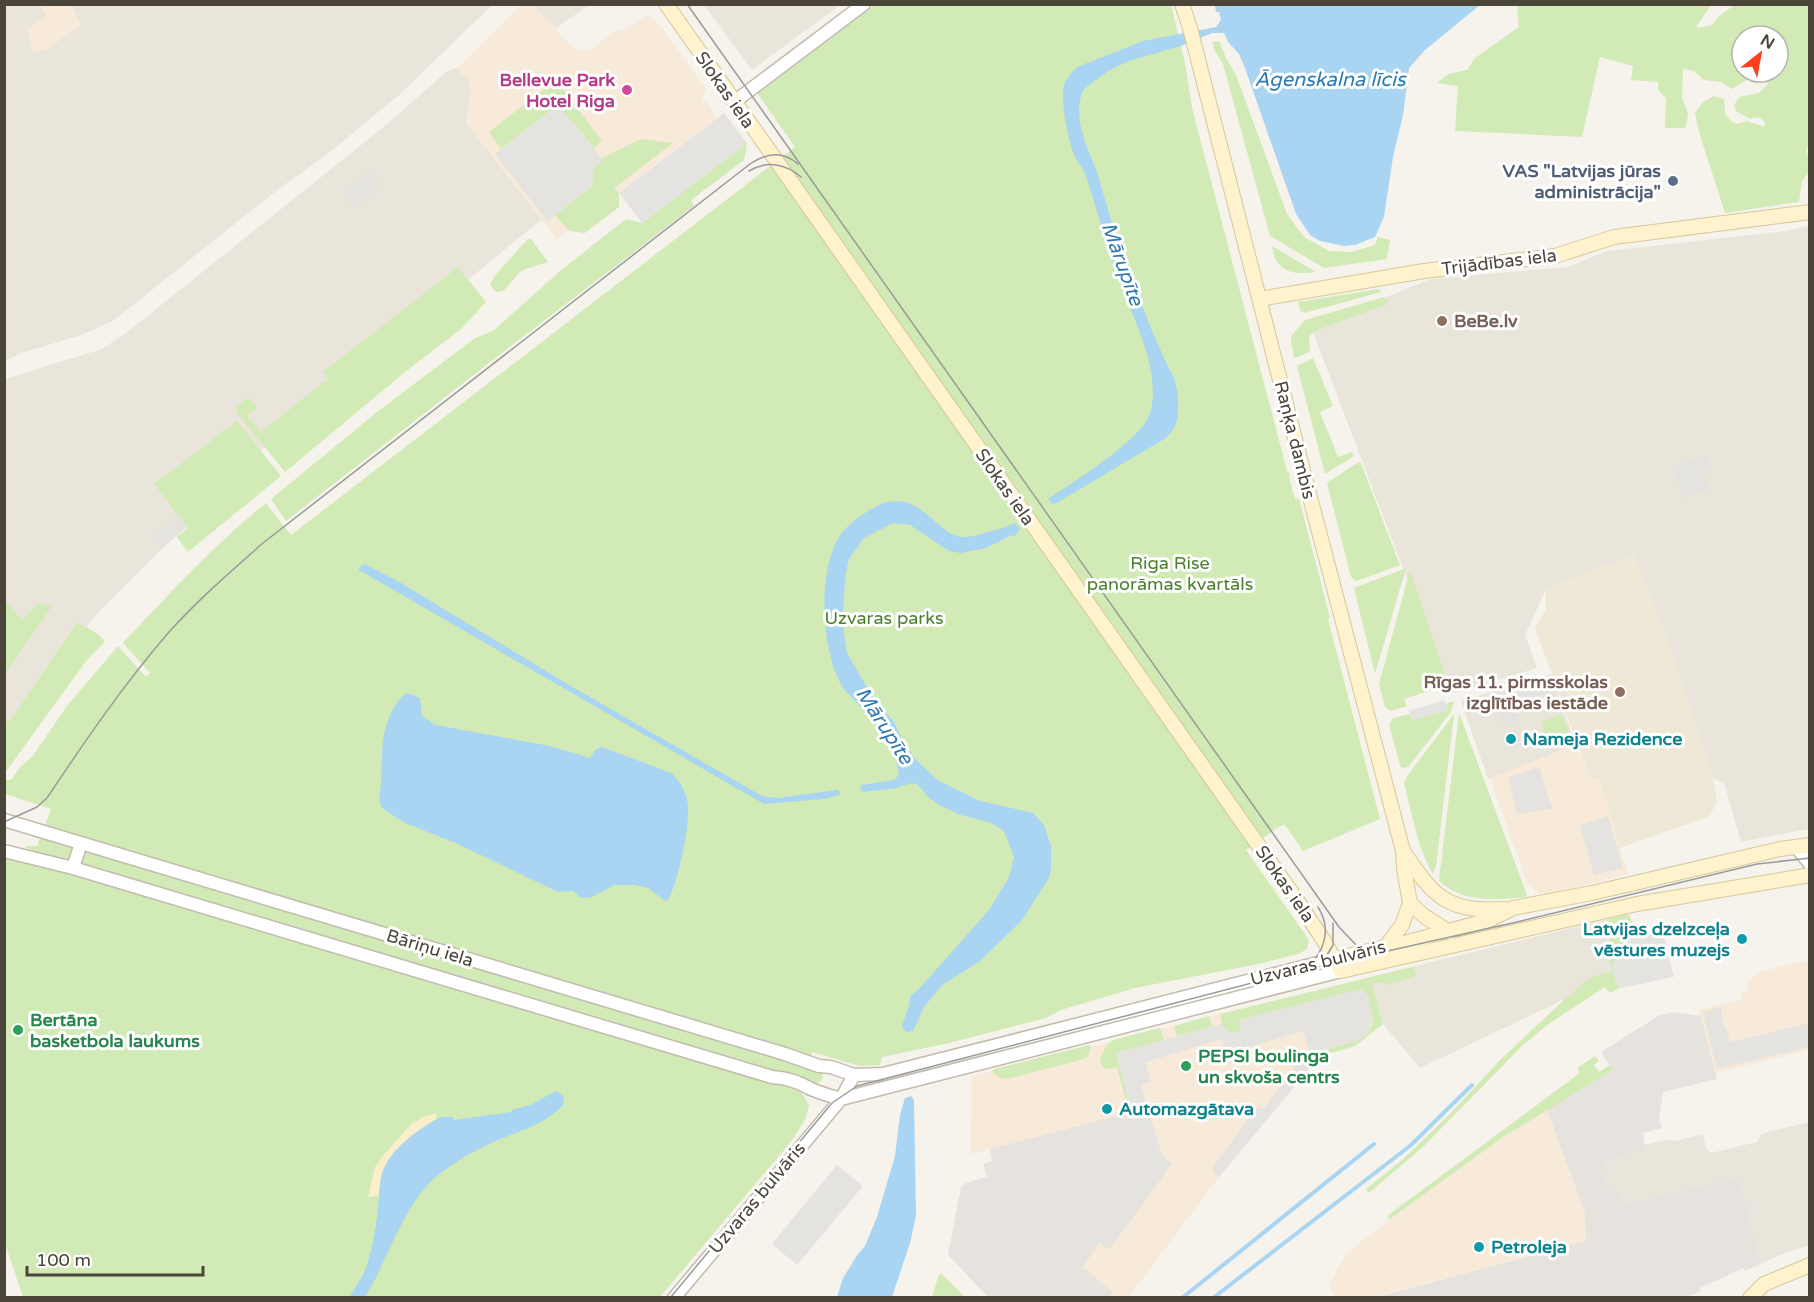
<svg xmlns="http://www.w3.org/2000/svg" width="1814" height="1302" font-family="'Varela Round',sans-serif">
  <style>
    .residential { fill: #eae5da }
    .commercial { fill: #f7ead8 }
    .industrial { fill: #e6e2dd }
    .education { fill: #efe8d6 }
    .green { fill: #d2eab5; fill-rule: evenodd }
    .sand { fill: #f9efc9 }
    .parking { fill: #e5e3e0 }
    .water { fill: #a9d4f2 }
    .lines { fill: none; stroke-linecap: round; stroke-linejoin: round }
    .stream { stroke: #a9d4f2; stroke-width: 4 }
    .tertiary-casing { stroke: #c2bbae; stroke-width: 15 }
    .secondary-casing { stroke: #d6c79b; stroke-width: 16 }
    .tertiary { stroke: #fff; stroke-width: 12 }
    .secondary { stroke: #fff3cd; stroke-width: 14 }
    .tram { stroke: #9a9a9a; stroke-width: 1.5 }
    .hotel-dot { fill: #d1479c; stroke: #fff; stroke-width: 2 }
    .service-dot { fill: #5c6f8a; stroke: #fff; stroke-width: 2 }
    .education-dot { fill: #8d6e63; stroke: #fff; stroke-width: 2 }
    .culture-dot { fill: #0f9aa8; stroke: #fff; stroke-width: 2 }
    .leisure-dot { fill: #2e9e5b; stroke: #fff; stroke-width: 2 }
    .labels { text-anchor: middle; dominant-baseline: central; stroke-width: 6; stroke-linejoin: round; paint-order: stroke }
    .hotel-label { font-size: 18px; font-weight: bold; fill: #b23c85; stroke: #fff; text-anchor: end }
    .street-label { font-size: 18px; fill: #4b4439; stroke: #fff }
    .service-label { font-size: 18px; font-weight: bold; fill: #4e5e75; stroke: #fff; text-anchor: end }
    .education-label { font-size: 18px; font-weight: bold; fill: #785e54; stroke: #fff; text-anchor: start }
    .park-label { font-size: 18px; fill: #4a7f2a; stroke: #fff }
    .culture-label { font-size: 18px; font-weight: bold; fill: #0d838f; stroke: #fff; text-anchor: start }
    .leisure-label { font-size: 18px; font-weight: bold; fill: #27864d; stroke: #fff; text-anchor: start }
    .water-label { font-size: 20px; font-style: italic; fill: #2e7ab2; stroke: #fff }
  </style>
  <rect width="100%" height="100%" fill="#f6f3ec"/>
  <path class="residential" d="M5,5h36l5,12 -1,33 36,-25 -10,-20h421l-94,91 -72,59 -46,33 -167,133 -29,13 -62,19 -17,8z
    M533,5h56l-34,24z
    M704,5h136l-88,65z
    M457,68l12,13 2,7 -5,35 76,96 -283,233 -166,166 -88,129v-368l97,-30 28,-19 255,-204 61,-54z
    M1809,226v603l-68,13 -17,-59 -11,-5 -46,-137 -33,-86 -88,34 -21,46 12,33 -86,26 -140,-367 120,-48 137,-12 39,-16 179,-20z
    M1551,674l25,71 -88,34 -27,-78z
    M1608,919l4,14 -6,15 6,23 -23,7 -24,21 -145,69 -37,-44 -13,-47z
    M1809,1122v124l-21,6 -28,12 -20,-87 -118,27 -15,-16 -5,-21 4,-5 39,-11 -1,-6 24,-5 7,1 28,-7 3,14 5,5 46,-11 4,-7 6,-3z"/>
  <path class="commercial" d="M41,5h30l10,20 -36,25 -13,2 -4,-24 18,-11z
    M522,5h11l34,37 12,8 7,1 7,-3 20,-16 13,-4 23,-14 16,18 41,57v3h-3l-1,9 5,1 10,16 -160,121 -91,-116 5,-35 -2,-7 -12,-13z
    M1576,745l14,35 9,-2 29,96 -85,22 -15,-11 -38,-107z
    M1808,960l1,90 -94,23 -17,-63 44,-10 -1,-8 8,-2 -2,-9 15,-10z
    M1370,977l13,47 -28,22 -35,10 -101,121 -90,120h-12l-34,-29 48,-156 -160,42 1,-78z
    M1547,1110l38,103 2,28 -214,56h-38l-6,-13 19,-32 96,-74 59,-41z"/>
  <path class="industrial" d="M1674,1012l27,4 16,63 -54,13 -4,26 3,10 -19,5 2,18 -40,11 -3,5 5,21 12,6 3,10 118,-27 20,87 -15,7 -1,-3 -44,20 1,3 -15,6 -313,1 213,-57 -1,-28 -38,-103 66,-40 -12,-18 59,-37z
    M1131,1112l16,61 -64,94 30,26 -4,4h-121l-40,-42 13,-68 5,-4 21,-6 -4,-13 9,-3 -2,-12z"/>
  <path class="education" d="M1634,555l33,86 46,137 4,23 -7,15 -90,32 -21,-70 -9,1 -55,-151 11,-18v-21z"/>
  <path class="green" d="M875,5h296l14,58 7,45 95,363 3,3 -1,3 6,22 4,-1 31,120 -2,1 52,200 -77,32 -18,-26 -5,1 -34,24 63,90 -2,9 -9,5 -35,9 -128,25 -74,22 -15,8 -97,25 -67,14 -2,8 -21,1 -47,-14 -4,15 13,4 2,4 -1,5 -5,3 -13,-2 -3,11 8,13 -4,15 -15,23 -130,154h-637l-19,-57v-384l28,7 4,-12 -10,-3v-2h11l14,-37 -46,-15v-14h6l10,-14 11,-9 35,-51 51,-60 28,31 4,-4 -27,-30c46,-49 91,-98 143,-140l25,32 504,-388 -38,-54z
    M1517,5h194l-15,22 3,1 13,-3 7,-9 14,-10 76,-1 1,142 -4,1 3,13v11l-7,9 -3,21 -74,11 -26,-81 -4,-19 7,-10 12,-7 10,3 1,15 6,7 6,3 10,-3 17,6 1,-4c-4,-7 -8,-6 -15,-4l-14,-8 -2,-6 5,-8 20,-4 9,-9 -2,-3 -17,-2 -17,10 -11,-7 -17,-2 -10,-9 -11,-2 -1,29 6,15 -2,15h-21l1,-30 -8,-8v-8l-27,-2 2,-14 -33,-9 -18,80 -127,-6 3,-45 -21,-3 11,-9 19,-4 8,-12 44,-31zM1742,36h36v36h-36z
    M1219,41l7,17 10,17 51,139 17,23 25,14 23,1 23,-7 3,-8 12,3 -3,19 -63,9 -54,-32 -47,-172 -8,-13 -3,-9z
    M556,80l46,61 -8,7 -36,-43 -57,44 -12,-17z
    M641,139l32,4 -59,45 5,5v14l-34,26 -16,-2 -14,-16 38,-30v-16l9,-11z
    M747,143l-3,17 -53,40 3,6 -196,150 -212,165 -15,-22 106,-87 98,-74 18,-7 66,-59 67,-53 16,4z
    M528,239h3l17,23 -22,7 -6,3 -16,18 -6,2 -5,-2 -3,-6 6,-10z
    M1272,246l44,26c-23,3 -40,1 -44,-26z
    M458,267l28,35 -25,27 -56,43 -120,100 -48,-59 -1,-8 13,-7 8,10 -10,8 14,16 67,-53 -5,-7z
    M1378,289l4,3 -78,21 -4,-3 -2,-8z
    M1384,297l4,7 -71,26 -8,6 1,16 -16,6 -3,-17 1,-6 13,-15z
    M1313,358l20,48 -13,6 18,45 14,-5 2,4 -29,18 -28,-108z
    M237,421l44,55 -93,76 -11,-15 11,-9 -34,-44z
    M1360,461l40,104 -43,16 -6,-4 -24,-94z
    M1406,568l-31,106 -21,-86z
    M1410,570l41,122h-2l-2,-7 -43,14 3,7 -16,5 -6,-4 -6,-23z
    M5,600l17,20 16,-17 14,3 -47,68z
    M77,623c10,5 22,9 28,19l-19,19 -81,112v-53l4,2z
    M1454,701l-3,11 -43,55 -7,1 -12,-43 4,-7 17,-4 3,6 35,-10 -2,-6z
    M1459,713l68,182 -2,2c-30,3 -62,6 -86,-16z
    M1454,714l-18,152 -3,8c-16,-27 -21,-61 -29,-91l3,-7z
    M1562,714l8,22 -21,8 -8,-22z
    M1627,914l3,2 3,10 -5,1c4,16 -1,17 -12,27l-1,26 5,8 -10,5 -5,-6 -55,36 -27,22 -100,102 -54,46 -3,-4 36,-29 47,-45 51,-55 65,-61 24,-21 23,-7 -6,-23 6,-15 -4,-14z
    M1413,967l3,9 -29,9 -6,-3 -9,2 11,40 -28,22 -35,10c15,-18 46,-7 53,-34l-9,-31 -3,-1 -121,30 1,9 -4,3h-10l-5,-8 -2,-10z
    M1209,1016l3,11 -35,9 -3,-10z
    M1160,1028l4,12 -48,13 15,59 -6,2 -2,-8 4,-1 -10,-38 -11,2 -6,-6c1,-8 6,-19 13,-23z
    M1089,1045l2,2 -3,9 -8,4 -73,19 -7,-1 -8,-6 2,-3z
    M1595,1056l4,5 -5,4 5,7 11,-7 3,5 -110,67 -113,82 -3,-3 193,-143 -3,-5z
    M939,1274h3l23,23h-33z"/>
  <path class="sand" d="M436,1113v6c-32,24 -51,35 -57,77l-11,1 7,-30 6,-9 31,-35 11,-6z"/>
  <path class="parking" d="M558,105l45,55 -10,9v16l-46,36 -52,-67z
    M724,113l23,30 -105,80 -23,-30z
    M370,171l12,14 -28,22 -11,-14z
    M1706,455l6,16 -8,3 5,15 -26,9 -11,-32z
    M177,515l10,12 -26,22 -10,-12z
    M1545,681l10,26 -23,8 -4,-9 -13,5 3,10 -15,6 -10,-26z
    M1444,700l4,10 -35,10 -4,-9z
    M1539,767l13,42 -35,5 -9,-36z
    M1608,816l15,52 -29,7 -14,-50z
    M1663,932l11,45 -54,11 -5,-8 -3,-15 4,-11 15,-16 18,-5 6,1z
    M1357,990l7,1 4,5 5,21 -4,15 -12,9 -31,8 -107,128 -6,-4v-6l43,-58 8,-1 40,-53 6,-2 -7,-22 -77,23 -4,-15 -76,23 5,20 -10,3 21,71 10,8 -63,86 -10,-8 48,-69 -31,-120 106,-29 5,8h10l4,-3 -1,-9z
    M1721,1007l2,19 3,1 4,15 79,-19v24l-92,22 -14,-57z
    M837,1165l26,21 -66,79 -25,-21z"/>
  <path class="water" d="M1215,5h265l-55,45 -16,18 -6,47 -10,42 -9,60 -9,20 -20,8 -11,1 -24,-5 -10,-6 -14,-21 -51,-146 -6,-14 -11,-12 -4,-9h-12l-31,13 -52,15 -21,10 -24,18 -3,6 -2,11 1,18 6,21 10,24 21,71 35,91 17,38c10,11 12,45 6,57 -2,5 -6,8 -9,12l-113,67 -5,-6c23,-15 92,-59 101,-83 16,-43 -21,-108 -35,-149 -10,-30 -18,-61 -28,-91 -3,-9 -10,-15 -13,-24 -5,-12 -13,-55 -9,-67 2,-6 8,-13 13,-18l66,-26 73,-14 5,-7 -2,-8h-3z
    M899,501c28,4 41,32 61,36 9,1 20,-3 28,-5 9,-3 19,-5 27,-9l5,6 -6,8 -2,-2 -26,13 -25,5 -12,-2 -39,-26 -17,-2 -29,15 -15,21 -3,13 -4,48 5,33 25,43 22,26 10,21 12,17 23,21 41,20 53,12 11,12 7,21v25l-3,9 -26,40 -43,42 -37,23 -18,22 -11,24 -7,1 -4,-5c2,-10 9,-21 8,-31l9,-7 70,-79 20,-33 5,-20 -10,-26 -13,-8 -30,-8 -20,-9 -12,-8 -11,-13 -6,-2 -16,5 -32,4 -4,-3 1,-4 33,-5 5,-5c-4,-30 -24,-51 -43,-73 -5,-6 -12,-11 -15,-18 -20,-35 -24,-116 0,-150 9,-12 27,-24 40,-30 6,-3 12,-2 18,-3z
    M365,564l36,19 168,102 193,111 16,2 59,-8 3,2 -1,3 -15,4 -60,5 -405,-234v-3z
    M408,693l12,5 2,18 14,9 114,21 40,12 5,-8 7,-3 69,26c9,7 16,21 17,32 2,22 -10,77 -20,95l-3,1 -17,-13 -13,-3h-21l-22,12 -11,1 -8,-7 -15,1 -100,-48 -53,-21 -23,-15 -3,-9c6,-34 -3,-61 16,-93 4,-6 6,-10 13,-13z
    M556,1091l8,5 -1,9c-20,22 -50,27 -76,40 -17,8 -35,19 -50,31 -34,28 -49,85 -72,121h-15c5,-11 13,-19 17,-32 5,-17 9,-37 11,-55 1,-12 1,-25 4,-37 8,-24 37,-45 59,-56h12l1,3 57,-8 1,-2 18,-5z
    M911,1096l3,4 2,116 -6,27 -18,54h-55l6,-19 15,-24 7,-8 12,-29 18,-61 5,-41 5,-17z"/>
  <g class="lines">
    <path class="stream" d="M1182,1298l192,-154
      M1213,1298l198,-153 61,-60"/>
    <defs>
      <path id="tertiary" d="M734,102l130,-98
        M4,820l781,234 34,12 12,1 23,8 29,-1 451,-115
        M1796,847l14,17
        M4,851l69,17 699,209c15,1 25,4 37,11 10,5 22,8 32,11
        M73,868l8,-25
        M841,1099l500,-128
        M674,1298l167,-199 13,-24"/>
      <path id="secondary" d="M666,4l631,896 27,41 17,30 296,-67 173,-29
        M1182,4l8,24 116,454 97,369 1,17 6,35 -8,22 -16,21
        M1259,299l165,-28 131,-15 59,-19 196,-25
        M1403,851c32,47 43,61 102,58
        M1410,903l14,13 25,16
        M1334,959l74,-17 81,-22 24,-12 79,-15 188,-44 30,-4
        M1750,1298l14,-14 46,-19"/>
    </defs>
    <use href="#tertiary" class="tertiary-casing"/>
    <use href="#secondary" class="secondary-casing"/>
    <use href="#tertiary" class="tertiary"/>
    <use href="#secondary" class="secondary"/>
    <path class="tram" d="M687,4l652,923 18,19 20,6
      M749,171c18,-11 37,-7 52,6
      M4,822l33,-15 10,-9c38,-57 77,-114 122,-166 29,-32 61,-60 94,-89l487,-379c16,-11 33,-13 48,0
      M1321,965l12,-20v-22
      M1304,969c21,-15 28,-40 14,-62
      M670,1298l162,-195 25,-17 437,-114 223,-50 240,-58 53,-6"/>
  </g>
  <circle class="hotel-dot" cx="627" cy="90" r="6"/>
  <circle class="service-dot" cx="1673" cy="181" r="6"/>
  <g class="education-dot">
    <circle cx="1442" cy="321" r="6"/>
    <circle cx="1620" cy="692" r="6"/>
  </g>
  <g class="culture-dot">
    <circle cx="1511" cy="739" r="6"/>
    <circle cx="1742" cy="939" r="6"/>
    <circle cx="1107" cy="1109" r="6"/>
    <circle cx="1479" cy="1247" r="6"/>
  </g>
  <g class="leisure-dot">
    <circle cx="18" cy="1030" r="6"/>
    <circle cx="1186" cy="1066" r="6"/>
  </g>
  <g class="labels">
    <g class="hotel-label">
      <text x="615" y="80">Bellevue Park<tspan x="615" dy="21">Hotel Riga</tspan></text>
    </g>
    <g class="street-label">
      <text transform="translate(725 90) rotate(55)">Slokas iela</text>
      <text transform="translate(1499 262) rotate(-7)">Trijādības iela</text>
      <text transform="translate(1295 440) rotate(76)">Raņķa dambis</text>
      <text transform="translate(1005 487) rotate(55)">Slokas iela</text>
      <text transform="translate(1285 884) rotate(55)">Slokas iela</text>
      <text transform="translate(430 948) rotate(17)">Bāriņu iela</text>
      <text transform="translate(1318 963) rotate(-14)">Uzvaras bulvāris</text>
      <text transform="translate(757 1198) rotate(-50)">Uzvaras bulvāris</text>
    </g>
    <g class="service-label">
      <text x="1661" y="171">VAS "Latvijas jūras<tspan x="1661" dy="21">administrācija"</tspan></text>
    </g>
    <g class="education-label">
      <text x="1454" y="321">BeBe.lv</text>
      <text x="1608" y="682" text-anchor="end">Rīgas 11. pirmsskolas<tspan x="1608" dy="21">izglītības iestāde</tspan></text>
    </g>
    <g class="park-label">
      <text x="1170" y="563">Riga Rise<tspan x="1170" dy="21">panorāmas kvartāls</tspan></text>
      <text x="884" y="618">Uzvaras parks</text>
    </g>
    <g class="culture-label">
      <text x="1523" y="739">Nameja Rezidence</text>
      <text x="1730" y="929" text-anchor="end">Latvijas dzelzceļa<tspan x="1730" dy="21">vēstures muzejs</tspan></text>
      <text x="1119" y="1109">Automazgātava</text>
      <text x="1491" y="1247">Petroleja</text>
    </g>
    <g class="leisure-label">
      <text x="30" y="1020">Bertāna<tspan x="30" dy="21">basketbola laukums</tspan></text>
      <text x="1198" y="1056">PEPSI boulinga<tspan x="1198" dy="21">un skvoša centrs</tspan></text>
    </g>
    <g class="water-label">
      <text x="1330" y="80">Āgenskalna līcis</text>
      <text transform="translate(1122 264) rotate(70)">Mārupīte</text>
      <text transform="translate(884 726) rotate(57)">Mārupīte</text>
    </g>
  </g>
  <rect width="1814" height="1302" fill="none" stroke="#4b4439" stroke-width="12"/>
  <g transform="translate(1760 54) rotate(31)"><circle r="28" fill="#ffffff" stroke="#b7b4b0" stroke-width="1.5"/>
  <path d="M0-4.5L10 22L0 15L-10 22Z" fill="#fc3f1d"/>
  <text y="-9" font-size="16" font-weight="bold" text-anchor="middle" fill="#4b4439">N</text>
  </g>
  <path d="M27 1266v9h176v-9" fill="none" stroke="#4b4439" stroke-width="3"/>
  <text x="36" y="1266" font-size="18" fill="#4b4439" stroke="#ffffff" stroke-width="4.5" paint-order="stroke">100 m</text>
</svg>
